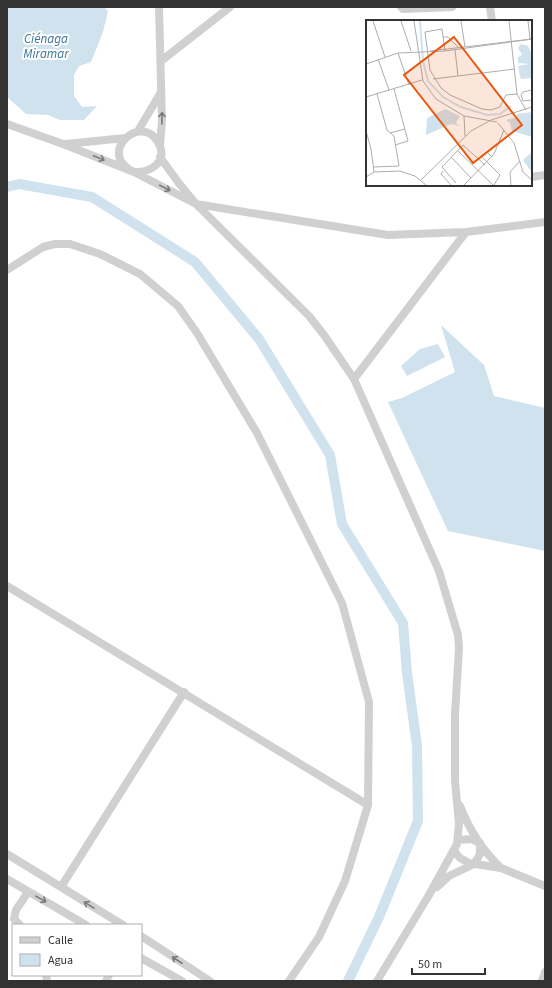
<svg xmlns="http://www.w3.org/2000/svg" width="552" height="988" font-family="'Source Sans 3',sans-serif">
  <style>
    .water { fill: #cfe2ee }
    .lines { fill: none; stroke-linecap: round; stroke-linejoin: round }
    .canal { stroke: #cfe2ee; stroke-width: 10 }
    .minor { stroke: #d0d0d0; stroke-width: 8 }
    .oneway { stroke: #7a7a7a }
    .labels { text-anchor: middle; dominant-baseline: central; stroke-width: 4; stroke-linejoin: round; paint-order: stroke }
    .water-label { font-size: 13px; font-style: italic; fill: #3f7597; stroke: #fff }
    .inset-river { fill: none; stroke: #cfe2ee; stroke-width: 2 }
    .inset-road { fill: none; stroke: #adadad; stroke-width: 1 }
    .view { fill: #e8590c; fill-opacity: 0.15; stroke: #e8590c; stroke-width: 2 }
    .inset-edge { fill: none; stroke: #333; stroke-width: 2 }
  </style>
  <rect width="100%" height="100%" fill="#fff"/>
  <path class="water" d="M7,7h97l4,4 -5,21 -12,30 -12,4 -5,9v21l8,11 15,-1 -13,14h-24l-12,-5 -22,-1 -19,-17z
    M441,325l43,40 10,31 51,12v143l-97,-20 -60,-129 14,-4 53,-26z
    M438,344l7,13 -38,19 -6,-10 19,-17z"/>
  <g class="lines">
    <path class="canal" d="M7,187l12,-3 73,13 103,65 64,77 71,116 12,69 61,99 4,50 10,73 1,75 -39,96 -31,64"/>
    <path class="minor" d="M159,7l3,114 -2,24
      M401,7l2,2 49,-2
      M490,7l2,14
      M161,61l69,-54
      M7,124l56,20 71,28c16,1 34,-10 25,-28 -17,-34 -64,10 -25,28l62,32 192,31 78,-3 79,-10
      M138,131l23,-39
      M66,144l59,-6
      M160,157l18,25 18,22 113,112 15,19 30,44 85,192 19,64 1,13 -4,66v67l4,43 -2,20 -28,51 -52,86
      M531,177l14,-2
      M7,270l36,-23 12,-3h15l30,10 40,20 38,32 19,27 60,100 85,170 27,99 -1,103 -23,76 -26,56 -30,44
      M354,379l112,-147
      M7,586l361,219
      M460,806c9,23 23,45 41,62
      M458,840l14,-1 7,4
      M454,851l6,7 9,5 32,5 44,18
      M7,854l116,71
      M7,879l79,46
      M61,887l123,-195
      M437,887l12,-11 25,-12 6,-10v-11
      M20,925l-6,-6 2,-9 12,-18
      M141,936l69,45
      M141,958l41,23
      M46,975l1,6
      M106,981l3,-6
      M542,981l3,-9"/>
  </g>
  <defs><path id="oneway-shaft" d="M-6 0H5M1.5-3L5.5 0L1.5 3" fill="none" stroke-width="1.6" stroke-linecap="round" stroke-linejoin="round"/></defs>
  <g class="oneway">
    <use href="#oneway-shaft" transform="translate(162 118) rotate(-89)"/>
    <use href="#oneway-shaft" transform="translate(99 158) rotate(22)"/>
    <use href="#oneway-shaft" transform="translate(165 188) rotate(27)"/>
    <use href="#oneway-shaft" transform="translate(41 899) rotate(29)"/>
    <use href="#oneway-shaft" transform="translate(89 905) rotate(-148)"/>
    <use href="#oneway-shaft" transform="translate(177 960) rotate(-147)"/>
  </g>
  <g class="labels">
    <g class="water-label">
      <text x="46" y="39">Ciénaga<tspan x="46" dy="15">Miramar</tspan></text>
    </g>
  </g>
  <g transform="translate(366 20)">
    <rect width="166" height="166" fill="#fff"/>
    <path d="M155,24l7,2 4,9v23l-11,1 -1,-3 -2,-10 11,-2 -11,-1v-6l4,-2 -4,-7zM79,89l15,7 -4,7 4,3 -9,-2 -25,11 1,-17zM166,92v25l-20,-6 -2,-8 -4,-3 11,-3v-3zM166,132v17l-2,1 -7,-10z" fill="#cfe2ee"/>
    <path class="inset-river" d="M54,1l3,40 5,20 15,16 18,10 26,8 13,-1 11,-8"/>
    <path class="inset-road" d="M7,1l12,36M35,1l10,30M48,1l9,60 13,18 28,17 33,6M95,1l4,26M143,1l8,73M162,1l2,18M77,17h5l10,10M89,30l3,26M64,31l102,-12M79,31l-3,-22 -17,3 5,38 11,18 9,7 32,14 9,1 9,-3 6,-12 11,-1 9,16M32,33l11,32M12,39l11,31M0,44l32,-11 47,-2 87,-12M67,59l82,-10M28,69l14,52 -13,4M166,70l-9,2 -2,3 2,6 9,-1M0,77l56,-17M98,96l1,20M132,103l16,20 9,29 9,8M0,111l5,18 3,23M24,113l15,-4M92,131l35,34M85,137l20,21M126,137l-5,-5 -6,4 19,19 -6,10M7,147l26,-1 -5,-30 -7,-6 -10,-36M77,151l-2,3 10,11M0,157l8,-5 26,-1 15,5 11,9M55,160l50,-49 20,-11 41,-13M90,163l-14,-16 21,-22 22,20M98,165l30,-31 10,-24M145,165l-1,-13 10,-11"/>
    <path class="view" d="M88,17l68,88 -49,38 -69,-88z"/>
    <rect width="166" height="166" class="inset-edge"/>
  </g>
  <rect width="552" height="988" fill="none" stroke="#333333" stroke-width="16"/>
  <rect x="12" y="924" width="130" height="52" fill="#ffffff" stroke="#adadad"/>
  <rect x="20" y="937" width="20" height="6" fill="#d0d0d0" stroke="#adadad"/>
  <text x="48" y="944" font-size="12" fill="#333333">Calle</text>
  <rect x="20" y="954" width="20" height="12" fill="#cfe2ee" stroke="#adadad"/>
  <text x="48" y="964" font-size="12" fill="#333333">Agua</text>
  <path d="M412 968v6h73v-6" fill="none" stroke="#333333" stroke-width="2"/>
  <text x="418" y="968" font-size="12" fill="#333333" stroke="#ffffff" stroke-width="3" paint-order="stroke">50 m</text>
</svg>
